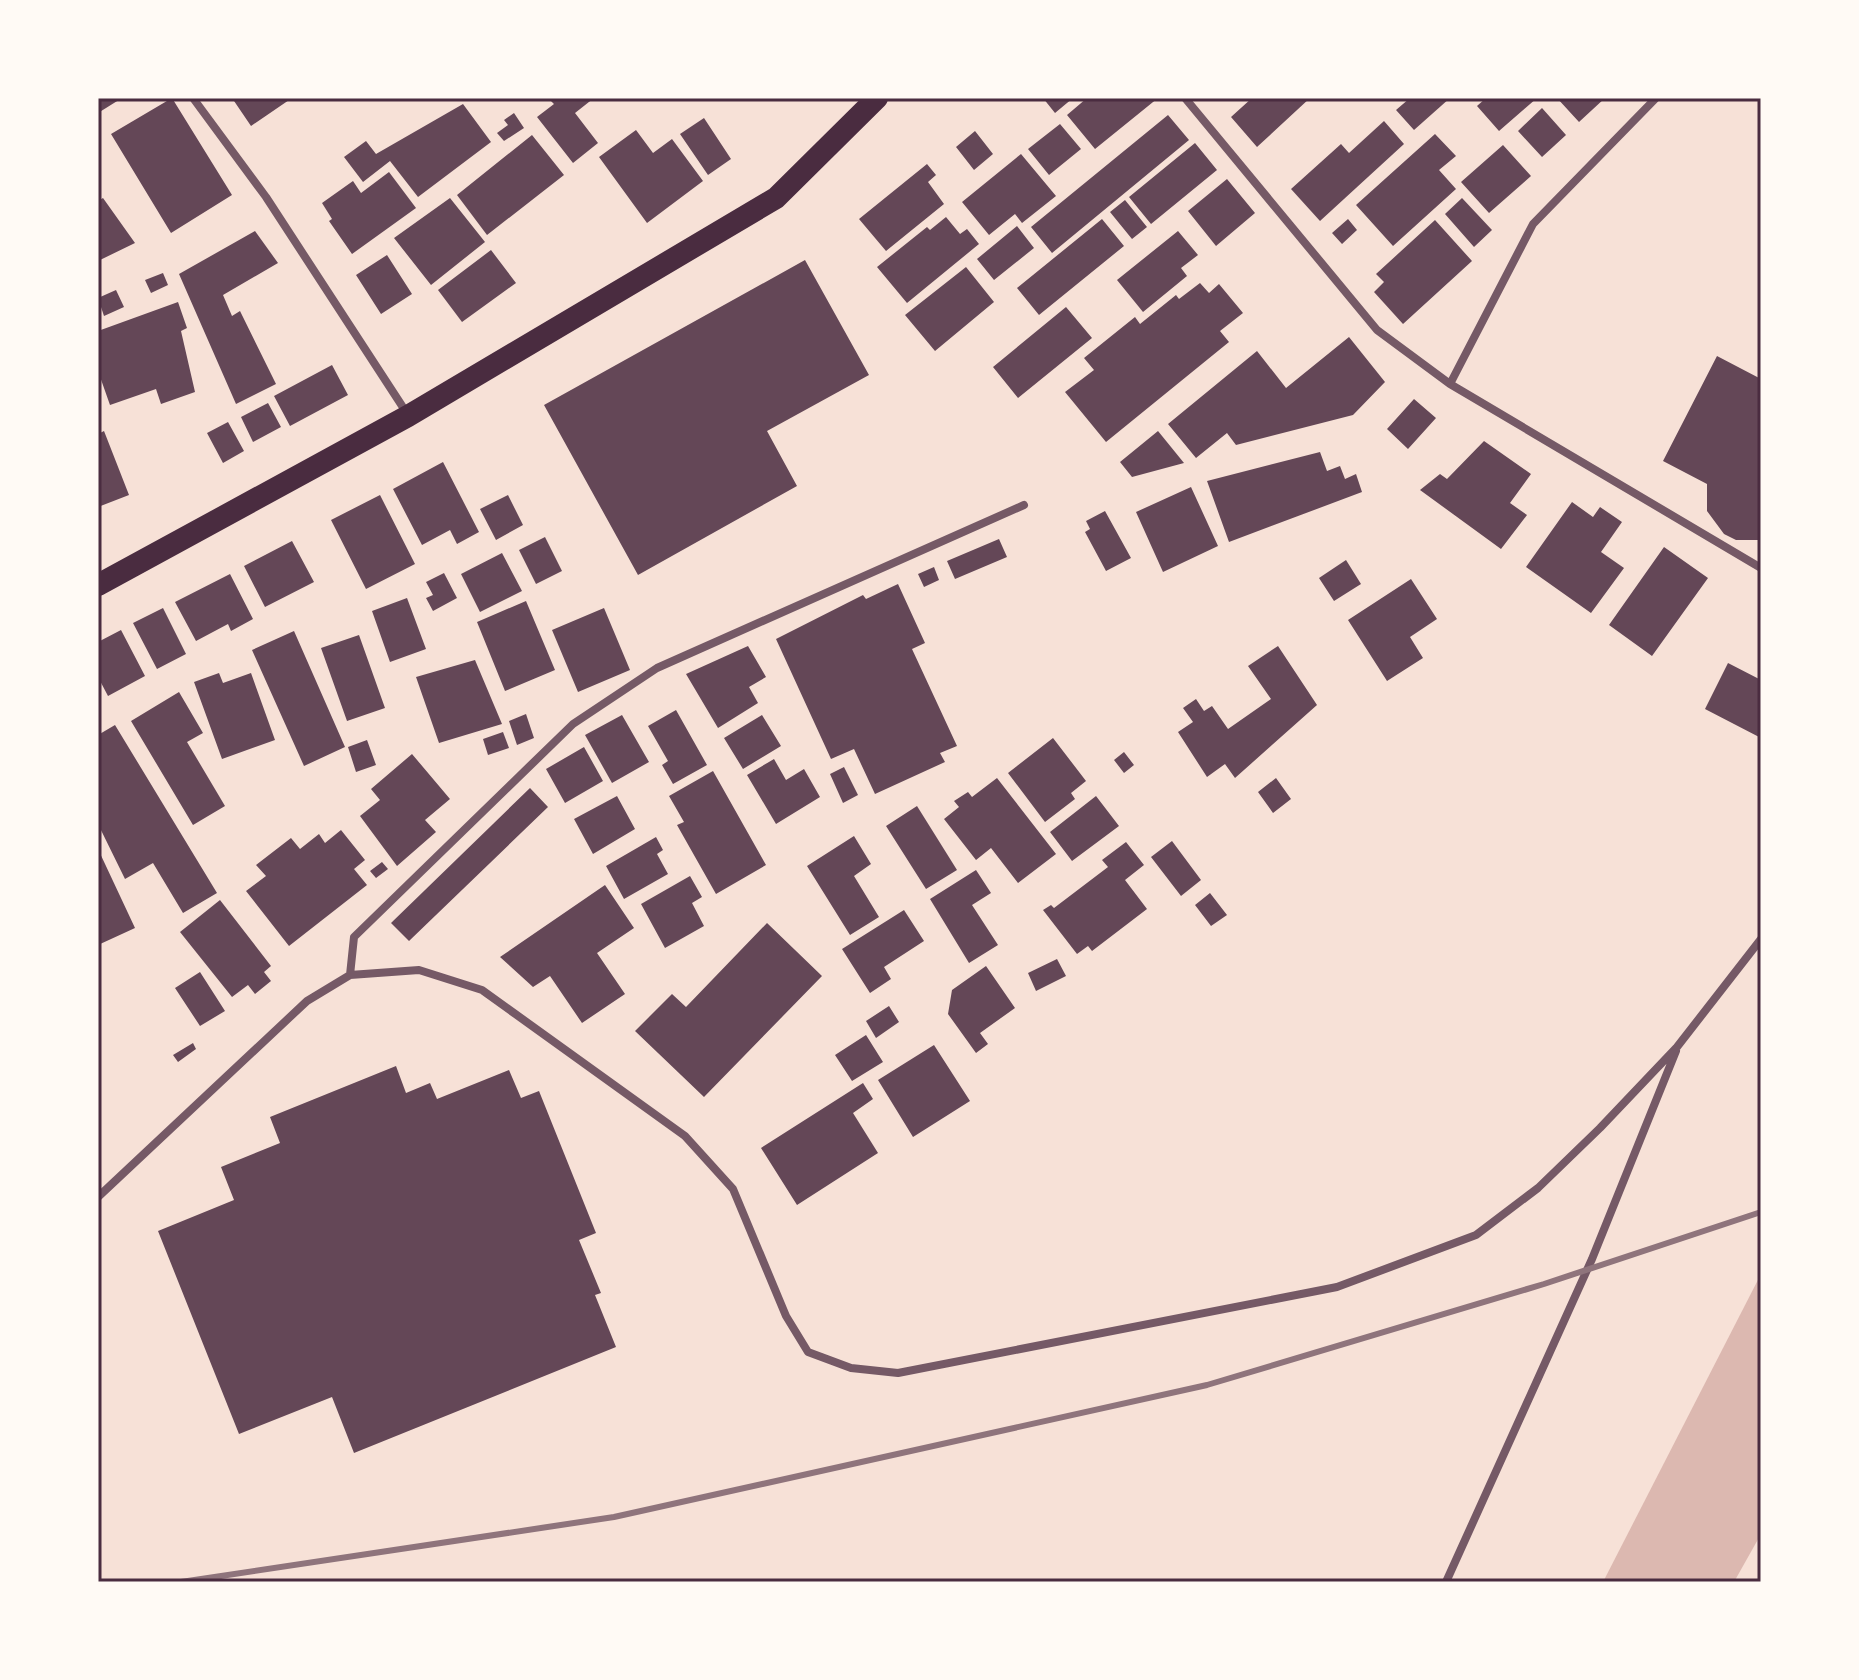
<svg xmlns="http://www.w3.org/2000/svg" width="1859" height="1680" font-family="'Public Sans',sans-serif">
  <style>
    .water { fill: #dcb8b0 }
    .building { fill: #644757 }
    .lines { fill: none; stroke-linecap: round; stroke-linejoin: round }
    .minor { stroke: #755966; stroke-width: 8 }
    .trunk { stroke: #4a2c40; stroke-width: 22 }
    .rail { stroke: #8f747c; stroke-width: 6 }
    .neatline { fill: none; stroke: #4a2c40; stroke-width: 3 }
  </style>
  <rect width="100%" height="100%" fill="#f7e1d7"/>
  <path class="water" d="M1761,1274v260l-27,48h-131z"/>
  <path class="building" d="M98,98h24l-24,15z
    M172,98l60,97 -61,38 -60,-99z
    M232,98h60l-41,28z
    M548,98h46l-19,15 23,30 -25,20 -36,-46 17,-13z
    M1043,98h30l-18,15z
    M1087,98h71l-63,51 -28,-34z
    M1252,98h58l-53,49 -26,-30z
    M1410,98h40l-36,32 -18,-20z
    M1486,98h51l-38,33 -22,-25z
    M1557,98h48l-26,24z
    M463,104l28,38 -73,55 -28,-36 -27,21 -19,-25 22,-16 10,13z
    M1542,108l24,27 -24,22 -24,-26z
    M514,113l10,15 -20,13 -7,-8 11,-8 -4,-5z
    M1168,115l21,25 -137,113 -21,-26z
    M704,118l27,41 -23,16 -28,-41z
    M1384,121l20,23 -84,77 -29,-32 50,-45 8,9z
    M1060,124l21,25 -32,26 -21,-26z
    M636,130l17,23 19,-14 31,42 -56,42 -48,-66z
    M975,131l18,23 -19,16 -18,-23z
    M1435,134l21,22 -17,14 17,19 -63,57 -37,-41z
    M532,135l32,40 -77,60 -30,-40z
    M1195,143l22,27 -66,54 -22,-27z
    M1503,145l28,31 -42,37 -28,-31z
    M1021,154l35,42 -34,27 -7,-9 -26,21 -27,-33z
    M927,164l9,11 -8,7 16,22 -58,47 -27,-32z
    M389,172l27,36 -64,46 -23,-33 3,-2 -10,-16 31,-22 8,12z
    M1227,179l28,34 -39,33 -28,-35z
    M103,198l32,45 -37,18v-60z
    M450,198l35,44 -54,43 -37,-47z
    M1462,198l30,32 -18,17 -29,-33z
    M1125,200l22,27 -15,12 -22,-27z
    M946,217l14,17 7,-5 12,15 -72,59 -30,-36 50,-40 3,3z
    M1102,219l22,27 -85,69 -22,-27z
    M1348,219l9,11 -15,14 -10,-11z
    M1435,220l37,41 -69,63 -29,-32 10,-10 -8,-8z
    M1017,226l17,22 -40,32 -17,-21z
    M255,231l23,32 -55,32 9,21 8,-5 36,73 -40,20 -57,-130z
    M1178,231l20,24 -17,13 6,8 -44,36 -26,-32z
    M491,250l25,33 -54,39 -24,-32z
    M387,255l25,39 -31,20 -25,-39z
    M805,260l64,115 -102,56 30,55 -159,89 -94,-170z
    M966,267l28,35 -59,49 -30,-36z
    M163,273l5,12 -17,8 -6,-13z
    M1200,283l9,10 10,-9 24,29 -23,18 9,11 -123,100 -41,-50 29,-22 -10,-12 51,-41 5,7 36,-29 3,4z
    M116,290l8,17 -20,9 -6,-18z
    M178,302l9,26 -6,3 14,61 -34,12 -5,-15 -46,16 -12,-34v-40z
    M1066,307l26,31 -74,60 -25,-31z
    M1349,337l36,45 -32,33 -117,30 -9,-12 -31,25 -28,-34 89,-73 29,37z
    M1717,356l44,23v161h-25l-12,-6 -17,-23v-27l-44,-23z
    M332,365l16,30 -58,31 -16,-30z
    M1414,399l22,19 -28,31 -21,-20z
    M268,403l13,24 -28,15 -12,-25z
    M228,422l16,29 -21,12 -16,-30z
    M104,431l25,64 -31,12v-73z
    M1158,431l26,32 -52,14 -12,-15z
    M1484,441l47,33 -21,29 17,12 -26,34 -81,-59 20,-16 7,5z
    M1320,452l7,19 13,-5 5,13 11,-5 6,18 -133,50 -22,-61z
    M443,462l36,70 -22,12 -7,-14 -28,15 -29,-56z
    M1191,487l27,59 -55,26 -27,-60z
    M380,495l35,69 -49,25 -35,-69z
    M508,495l15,30 -27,15 -16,-31z
    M1572,502l21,15 7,-10 22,15 -21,30 23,16 -33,45 -65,-46z
    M1105,511l26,47 -25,13 -21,-39 5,-3 -4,-8z
    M545,537l17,34 -26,13 -17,-34z
    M999,539l8,18 -52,22 -8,-18z
    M292,541l22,41 -49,25 -21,-41z
    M1664,547l44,31 -56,78 -43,-31z
    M502,553l20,38 -42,21 -19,-38z
    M1346,560l15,24 -27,17 -15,-23z
    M934,567l5,13 -15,7 -6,-13z
    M444,573l13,25 -24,13 -7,-13 7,-3 -7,-13z
    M230,574l23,45 -22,12 -3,-7 -32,17 -21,-39z
    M1411,579l26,40 -27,18 13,21 -36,23 -39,-61z
    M898,584l27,59 -13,6 45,97 -17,7 5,9 -70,32 -21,-45 -23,10 -55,-120 87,-44 3,4z
    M407,598l19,51 -36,13 -18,-51z
    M526,601l29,69 -50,21 -28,-69z
    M163,608l23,46 -29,15 -24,-46z
    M604,608l26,62 -52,22 -26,-62z
    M121,630l24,46 -37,20 -10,-19v-35z
    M294,631l51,116 -41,19 -52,-116z
    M359,635l26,73 -38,13 -26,-73z
    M748,646l18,31 -17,10 9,16 -40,25 -32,-54z
    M1278,646l39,59 -82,73 -10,-14 -18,13 -29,-45 15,-10 -10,-14 13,-9 8,12 8,-5 16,23 43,-30 -23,-33z
    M475,660l27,64 -63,19 -23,-66z
    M1728,663l33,17v58l-56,-29z
    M219,673l4,10 28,-10 24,67 -53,19 -28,-77z
    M179,692l24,41 -16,9 38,64 -32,19 -62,-104z
    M676,710l31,55 -34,19 -11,-19 6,-4 -20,-35z
    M526,714l8,24 -17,7 -8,-24z
    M622,715l27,47 -37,21 -27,-48z
    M762,715l19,31 -38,23 -19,-31z
    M115,725l102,168 -34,20 -30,-50 -28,16 -27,-55v-89z
    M503,732l6,16 -21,7 -5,-16z
    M1053,738l33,43 -15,12 4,6 -30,23 -37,-49z
    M367,740l9,25 -20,7 -8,-25z
    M584,747l19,34 -38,22 -19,-34z
    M1124,752l10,13 -10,8 -10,-13z
    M412,754l38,45 -25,21 11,12 -39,34 -37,-50 20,-16 -9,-11z
    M774,759l12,21 18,-11 16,28 -44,27 -29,-49z
    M844,767l14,28 -15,8 -13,-29z
    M713,771l53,94 -50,29 -39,-69 7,-3 -15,-26z
    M997,778l59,76 -38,29 -27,-35 -15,12 -32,-41 15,-12 -5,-6 14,-9 4,5z
    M1276,778l15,21 -18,14 -15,-21z
    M530,788l18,19 -139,134 -18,-18z
    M617,796l18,33 -42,25 -19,-35z
    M1096,796l23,30 -47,35 -22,-29z
    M917,806l40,64 -31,19 -40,-63z
    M341,830l24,30 -11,9 13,16 -78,61 -43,-55 20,-15 -10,-11 35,-27 9,11 19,-15 6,9z
    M854,836l17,28 -17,12 25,41 -29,18 -43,-69z
    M656,837l7,13 -6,4 11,20 -44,25 -18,-33z
    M1172,841l29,39 -20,16 -30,-39z
    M1126,842l18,23 -19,15 22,29 -55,42 -4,-5 -11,8 -34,-44 8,-5 3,3 54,-41 -6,-7z
    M98,849l37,79 -37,17z
    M382,862l6,7 -12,9 -6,-7z
    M976,870l15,23 -19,12 26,40 -29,18 -39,-64z
    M690,876l12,21 -10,6 12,23 -39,22 -24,-44z
    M605,885l29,43 -37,25 28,41 -43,29 -32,-47 -17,11 -33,-30z
    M1210,893l17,22 -16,11 -16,-21z
    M220,900l51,66 -7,6 7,9 -16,13 -7,-9 -16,12 -52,-65z
    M904,910l20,31 -40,26 7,12 -21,14 -28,-44z
    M767,923l55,53 -118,121 -69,-66 37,-37 14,13z
    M1057,959l9,17 -30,15 -8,-18z
    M986,966l29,42 -35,25 8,11 -12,9 -28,-39 4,-24z
    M200,972l25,39 -25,15 -25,-38z
    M889,1006l10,16 -23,16 -10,-17z
    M866,1035l17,27 -31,19 -17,-26z
    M193,1043l3,6 -18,13 -5,-7z
    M934,1045l36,56 -57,36 -35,-57z
    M396,1066l10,27 24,-10 7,16 72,-29 12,28 18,-7 57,142 -17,7 22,53 -6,2 21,52 -262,106 -22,-56 -93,37 -81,-203 76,-31 -13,-33 59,-24 -10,-26z
    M863,1083l10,16 -20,14 25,40 -81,52 -36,-57z"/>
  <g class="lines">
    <path class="minor" d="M193,98l73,99 142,218
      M1185,98l192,232 73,54 311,184
      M1450,384l83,-160 123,-126
      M350,975l4,-38 219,-213 84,-56 367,-163
      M98,1197l209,-196 43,-26 69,-5 63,20 203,146 48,53 53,127 22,36 43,16 47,5 439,-86 139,-52 62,-47 62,-60 77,-81 84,-108
      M1446,1582l146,-323 84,-208"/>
    <path class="trunk" d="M98,585l310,-169 368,-218 101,-100"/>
    <path class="rail" d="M181,1582l433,-65 593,-132 337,-101 217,-72"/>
  </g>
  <rect width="1859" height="1680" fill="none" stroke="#fffaf5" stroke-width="200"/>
  <rect x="100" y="100" width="1659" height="1480" class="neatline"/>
</svg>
